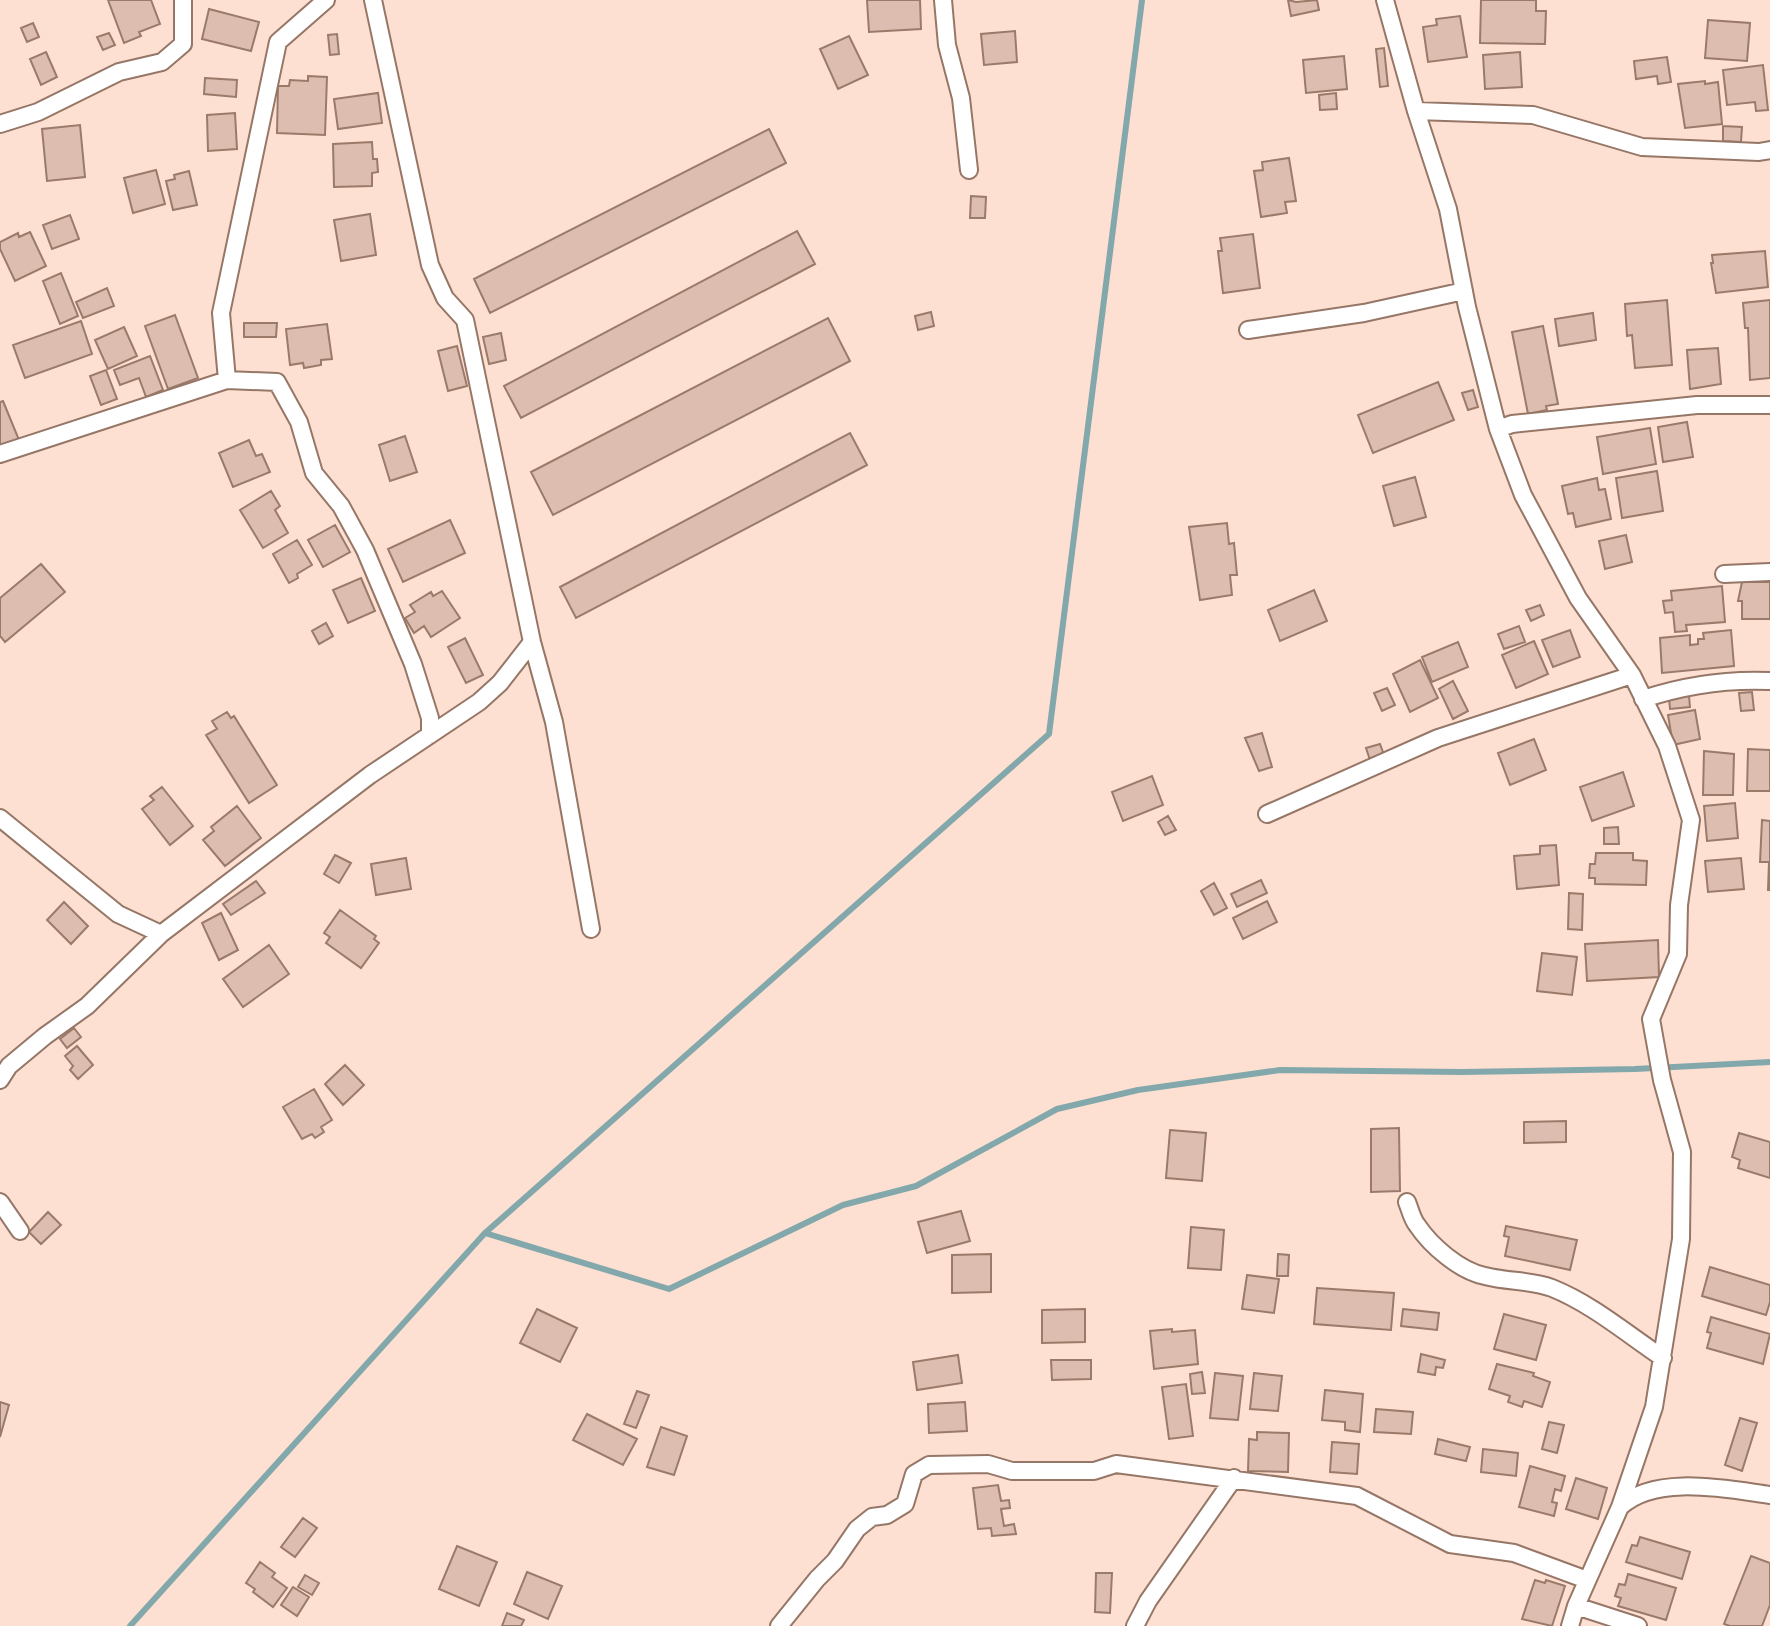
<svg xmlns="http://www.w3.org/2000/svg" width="1770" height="1626" font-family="Spectral,serif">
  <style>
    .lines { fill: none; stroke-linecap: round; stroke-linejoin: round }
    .stream { stroke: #83a8ab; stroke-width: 6 }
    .building { fill: #dcbdaf; stroke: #9b7a6a; stroke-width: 2 }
    .minor-casing { stroke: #967666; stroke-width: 20 }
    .minor { stroke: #fff; stroke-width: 16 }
  </style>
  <rect width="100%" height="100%" fill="#fee0d2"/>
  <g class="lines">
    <path class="stream" d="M485,1233l184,56 174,-84 73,-19 141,-77 81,-19 142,-20 182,2 173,-3 135,-7
      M130,1626l355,-393 564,-499 93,-734"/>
  </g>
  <path class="building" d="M108,0h43l9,24 -21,8 2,4 -17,7z
    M867,0h53l1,29 -52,3z
    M1288,0l8,2 21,-2 2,10 -28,6z
    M1481,0h55v11h10l-1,33 -65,-1z
    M209,9l50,13 -8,29 -49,-12z
    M1460,16l7,41 -39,5 -5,-35 14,-2 -1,-6z
    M1708,20l42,3 -3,38 -42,-3z
    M33,23l6,14 -12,5 -6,-14z
    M1015,31l2,31 -33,3 -3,-31z
    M109,33l6,12 -12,5 -6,-13z
    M337,34l2,20 -9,1 -2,-20z
    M849,36l19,39 -30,14 -18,-40z
    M1384,48l4,38 -8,1 -4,-38z
    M46,52l11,25 -16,8 -11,-26z
    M1520,52l2,35 -37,2 -2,-34z
    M1344,56l3,33 -41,4 -3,-33z
    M1667,57l4,25 -13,2 -1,-8 -21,3 -2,-18z
    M1763,65l5,45 -12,1 -1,-9 -28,3 -4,-35z
    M308,76l19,1 -2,58 -48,-2 1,-47h11l1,-6 18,1z
    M205,78l32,2 -1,17 -32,-3z
    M1705,81v3l13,-2 4,42 -37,4 -7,-44z
    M378,93l4,30 -44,6 -4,-30z
    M1336,93l1,16 -17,1 -1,-15z
    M235,113l2,36 -29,2 -1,-36z
    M80,125l5,52 -38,4 -5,-52z
    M1723,126l19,1 -1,15 -18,-1z
    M769,129l17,34 -296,150 -16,-34z
    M372,142l1,17h4l1,13 -6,1v13l-38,1 -1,-43z
    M1289,158l7,43 -11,1 2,11 -26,4 -7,-46 9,-1 -1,-8z
    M156,170l9,34 -32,9 -9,-35z
    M189,171l8,34 -24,5 -7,-29 9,-2 -1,-4z
    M971,196l15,1 -1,21h-15z
    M370,214l6,41 -35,6 -7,-41z
    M70,215l9,24 -27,10 -9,-24z
    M797,231l18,33 -294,154 -17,-32z
    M30,232l16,34 -31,15 -15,-32v-7l18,-9 1,4z
    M1253,234l7,54 -37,5 -5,-42h4l-2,-13z
    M1765,251l3,36 -52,6 -5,-30h2l-1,-8z
    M61,273l17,43 -18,8 -17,-43z
    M107,288l7,18 -31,12 -7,-16z
    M1667,300l5,65 -37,3 -3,-33 -5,1 -2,-32z
    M1770,300v78l-20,2 -2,-52h-3l-2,-25z
    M931,312l3,14 -16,4 -3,-14z
    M1593,313l3,27 -37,6 -4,-27z
    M175,315l23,63 -30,11 -23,-63z
    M828,318l22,43 -297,154 -22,-43z
    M81,321l11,33 -67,24 -12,-33z
    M244,323h33l-1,14h-32z
    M327,324l5,35 -11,1v5l-17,3 -1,-5 -13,2 -4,-36z
    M1543,326l15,78 -12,2 1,4 -19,4 -16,-82z
    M124,327l13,29 -29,13 -13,-29z
    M501,333l5,27 -17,4 -6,-27z
    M457,346l10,40 -19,5 -10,-40z
    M1718,348l3,36 -31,5 -3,-39z
    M150,356l13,34 -17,7 -7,-19 -19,7 -6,-15z
    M106,370l11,29 -16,6 -11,-29z
    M1438,382l16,38 -81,33 -15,-38z
    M1473,390l5,17 -10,3 -6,-17z
    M3,401l16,39 -19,8v-46z
    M1687,422l6,35 -30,5 -5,-35z
    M1650,428l6,36 -53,10 -6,-37z
    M850,433l17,32 -291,153 -16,-31z
    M405,436l12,36 -27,9 -11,-36z
    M249,440l7,16 6,-2 8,18 -37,15 -14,-34z
    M1657,471l6,40 -41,7 -6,-40z
    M1415,477l11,40 -32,9 -11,-40z
    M1597,478l2,12 6,-1 6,30 -35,8 -3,-14 -5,1 -6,-28z
    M271,491l9,15 -5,4 13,23 -25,15 -23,-38z
    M450,520l15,33 -62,29 -15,-33z
    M1227,523l2,21 5,-1 3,32h-7l2,20 -32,5 -11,-73z
    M335,525l15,27 -27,15 -15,-27z
    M1626,535l6,27 -27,7 -6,-28z
    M297,540l15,25 -15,9 1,4 -9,5 -16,-29z
    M41,564l24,28 -60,50 -5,-6v-38z
    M361,578l14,33 -27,12 -15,-33z
    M1742,582h28v37h-28v-18h-4z
    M1722,586l3,36 -39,3 1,6 -12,1 -2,-20 -8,1 -2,-12 9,-1 -1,-9z
    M1314,590l13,31 -47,20 -12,-31z
    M442,591l18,27 -29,19 -7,-11 -10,7 -9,-15 10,-6 -5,-7 21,-13 2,4z
    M1540,605l4,10 -13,6 -5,-11z
    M326,623l7,13 -14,8 -7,-13z
    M1519,626l6,16 -21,7 -6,-15z
    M1570,630l10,27 -27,10 -11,-27z
    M1731,630l3,36 -72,7 -2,-35 30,-3v10l8,-1v-5h6l-1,-6z
    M465,638l18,37 -17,8 -18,-36z
    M1534,641l14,33 -32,14 -14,-33z
    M1458,642l10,25 -36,15 -10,-25z
    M1420,660l18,38 -28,14 -17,-38z
    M1453,681l15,30 -15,8 -14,-30z
    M1387,688l8,17 -13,6 -8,-18z
    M1752,692l2,18 -13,1 -2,-18z
    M1689,696l1,11 -20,2 -1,-11z
    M1695,710l5,29 -27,6 -5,-30z
    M227,712l4,6 3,-2 43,69 -28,18 -43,-68 11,-6 -5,-8z
    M1262,733l10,34 -13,4 -14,-33z
    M1534,739l12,31 -36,15 -12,-32z
    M1380,744l4,11 -14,5 -4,-12z
    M1748,749l22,1v41h-23z
    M1704,751l30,3 -1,41h-30z
    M1623,772l11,34 -42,15 -12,-34z
    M1152,776l11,29 -40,16 -11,-29z
    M162,787l31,39 -23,19 -28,-36 12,-9 -4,-4z
    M1735,803l3,35 -31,3 -3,-35z
    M237,806l24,32 -36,28 -22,-26 11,-9 -3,-4z
    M1168,816l8,14 -11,5 -7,-13z
    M1762,820l8,1v69h-2l1,-28h-9z
    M1618,827l1,17h-15v-16z
    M1556,845l3,40 -42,4 -3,-33 26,-2v-8z
    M1596,853h37v7l14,1 -1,24 -51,-1v-6h-6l1,-14h5z
    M335,855l16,8 -12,20 -15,-9z
    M406,858l5,31 -35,6 -5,-31z
    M1741,858l3,31 -36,3 -3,-31z
    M1261,880l6,13 -30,14 -6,-13z
    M256,881l9,12 -34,22 -8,-11z
    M1214,883l13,25 -13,7 -13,-24z
    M1569,893l14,1 -1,36 -14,-1z
    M1267,901l10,21 -34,17 -10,-21z
    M64,902l24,24 -17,18 -24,-24z
    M340,910l36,26 -2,3 5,4 -18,25 -35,-25 4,-6 -6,-4z
    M221,913l17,37 -19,10 -17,-37z
    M1658,940l1,37 -72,4 -2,-37z
    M269,945l20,29 -46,33 -20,-28z
    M1542,953l35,4 -5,38 -35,-4z
    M74,1028l7,9 -14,11 -7,-9z
    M77,1046l16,19 -15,14 -8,-9 3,-4 -8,-10z
    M345,1065l19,20 -21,20 -18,-21z
    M314,1089l18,31 -11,7 3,5 -9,6 -3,-4 -10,5 -19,-32z
    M1566,1121v21l-42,1v-21z
    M1399,1128l1,63 -29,1v-63z
    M1170,1130l36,3 -4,48 -36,-3z
    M1739,1133l31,9v36l-32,-10 2,-8 -8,-3z
    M961,1211l9,30 -43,12 -9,-31z
    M48,1212l13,13 -20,19 -12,-12z
    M1506,1226l71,14 -7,30 -65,-14 4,-19 -5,-1z
    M1191,1227l33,3 -3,40 -33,-2z
    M991,1254v38l-39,1v-38z
    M1278,1254l11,1 -1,21h-11z
    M1710,1267l60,18v17l-4,13 -64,-19z
    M1247,1275l32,4 -5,34 -32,-4z
    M1317,1288l77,5 -3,37 -77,-6z
    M537,1309l40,19 -17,34 -40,-19z
    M1085,1309v33l-43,1v-33z
    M1403,1309l36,4 -2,17 -36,-4z
    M1504,1314l42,11 -10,35 -42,-11z
    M1711,1317l59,17 -7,30 -56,-16 4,-15 -4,-1z
    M1172,1329v3l23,-2 3,34 -44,5 -4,-38z
    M1421,1354l24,6 -2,8 -7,-1 -1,8 -17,-3z
    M958,1355l4,28 -45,7 -4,-28z
    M1051,1360h40v19l-39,1z
    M1497,1364l37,9 -1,3 17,6 -8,25 -18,-6 -2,6 -14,-5 2,-6 -21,-7z
    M1202,1372l3,21 -13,1 -2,-20z
    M1215,1373l28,3 -5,44 -28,-2z
    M1254,1373l28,3 -4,35 -28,-2z
    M1186,1384l7,52 -24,3 -7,-52z
    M1325,1390l38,4 -3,38 -15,-2v-8l-23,-2z
    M637,1391l12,4 -13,33 -12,-4z
    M0,1402l9,3 -9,32z
    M965,1402l2,29 -38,2 -1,-29z
    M1376,1409l37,3 -2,22 -37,-2z
    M587,1414l50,25 -14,26 -50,-25z
    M1740,1418l17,5 -15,48 -17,-6z
    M1549,1422l15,3 -7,28 -15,-4z
    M661,1427l26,9 -13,39 -27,-8z
    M1257,1432l32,1 -1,39 -40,-1 1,-32 8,1z
    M1438,1439l32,8 -4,14 -31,-7z
    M1332,1442l27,2 -2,30 -27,-2z
    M1483,1449l35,4 -2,23 -35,-4z
    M1530,1466l35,10 -4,15 -6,-2 -3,13 5,1 -3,13 -35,-9z
    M1576,1478l31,10 -9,31 -32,-10z
    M998,1485l3,16 8,-1 1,8 -9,1 3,17 10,-2 2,10 -24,2 -1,-8 -13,1 -5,-41z
    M303,1518l14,10 -22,29 -14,-10z
    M1640,1537l50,15 -8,27 -56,-17 6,-17 5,1z
    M457,1546l40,16 -18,44 -40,-17z
    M1751,1556l19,7v42l-8,21h-32l-6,-2z
    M260,1562l15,11 -3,4 15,11 -14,19 -20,-15 2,-3 -9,-6z
    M527,1572l35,14 -14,33 -34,-15z
    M1096,1573h16l-2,40 -15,-1z
    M1628,1574l48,14 -10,32 -48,-14 3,-8 -6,-2 4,-12 6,1z
    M305,1575l14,8 -7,12 -14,-8z
    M1535,1580l10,3 1,-3 19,6 -13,40 -30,-7z
    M293,1587l16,10 -12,19 -16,-11z
    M507,1613l17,7 -3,6h-19z"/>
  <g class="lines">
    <defs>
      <path id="minor" d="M373,0l57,265 15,33 20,22 67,322 22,80 37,207
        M943,0l4,45 14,53 8,72
        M1385,0l31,111 32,98 19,98 31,122 25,66 55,103 54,77 35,71 24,74 -12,85 -1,49 -27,65 11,61 20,72 -1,87 -27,168 -34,100 -44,99 -6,20
        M1416,111l117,4 109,32 117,5 11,-2
        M0,124l38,-12 81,-40 43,-10 21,-18v-44
        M1248,330l116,-17 100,-22
        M227,380l50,2 22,40 15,51 27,33 24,44 48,114 17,54v17
        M1498,429l14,-5 185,-19h73
        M0,454l227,-74 -6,-67 57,-271 48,-42
        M1724,574l46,-2
        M1643,699c42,-14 83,-20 127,-18
        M1267,814l171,-76 194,-63
        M0,818l118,96 43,20
        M0,1080l9,-14 36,-30 42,-30 74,-72 209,-159 109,-73 21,-19 32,-41
        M0,1202l20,29
        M1407,1202c3,7 5,17 10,23 14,21 43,46 68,51 23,6 46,4 67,12 40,16 75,46 111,70
        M1620,1507c35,-33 106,-18 150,-12
        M1576,1606l62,20
        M779,1626l38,-47 18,-18 22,-32 15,-12 15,-2 18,-11 9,-30 15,-9 59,-1 24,7h82l22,-7 241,32 93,48 64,9 73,27
        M1135,1626l13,-25 86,-123"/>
    </defs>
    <use href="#minor" class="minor-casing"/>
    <use href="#minor" class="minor"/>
  </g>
</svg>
